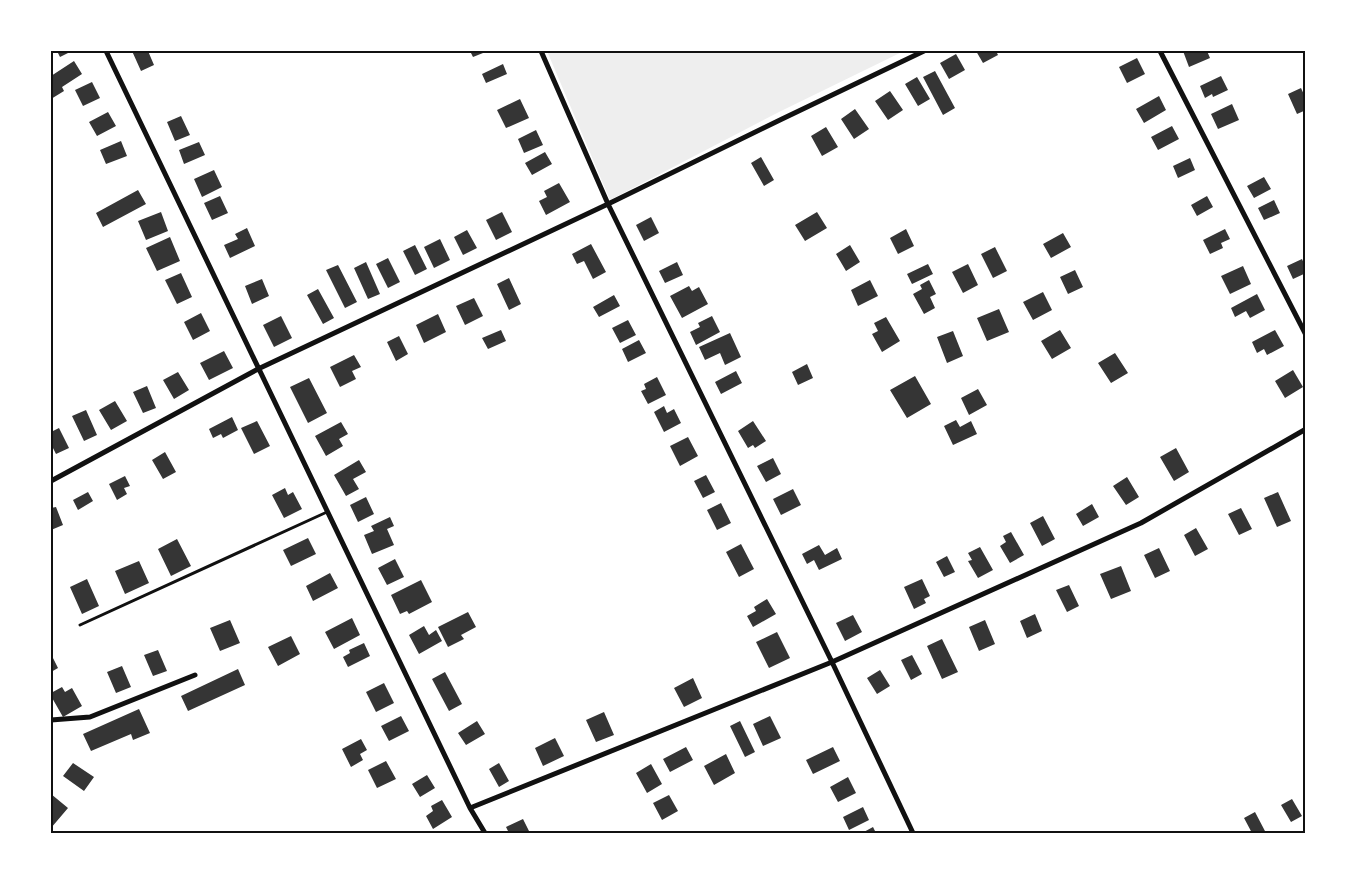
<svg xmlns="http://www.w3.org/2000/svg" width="1357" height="884" font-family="'Open Sans',sans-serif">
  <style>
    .green { fill: #eee }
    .building { fill: #353535 }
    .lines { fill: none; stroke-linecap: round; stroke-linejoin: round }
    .path { stroke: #111; stroke-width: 2.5 }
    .service { stroke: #111; stroke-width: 3 }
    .minor { stroke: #111; stroke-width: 5 }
    .neatline { fill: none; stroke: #111; stroke-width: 2 }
  </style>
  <rect width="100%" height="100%" fill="#fff"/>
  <path class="green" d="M547,51h357l-125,61 -169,88z"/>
  <path class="building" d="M57,51h15l-12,6z
    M132,51h16l6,14 -13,6z
    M470,51h18l-15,6z
    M976,51h20l2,4 -15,8z
    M1183,51h24l3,7 -21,9z
    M956,54l9,16 -16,9 -9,-16z
    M1137,58l8,16 -18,9 -8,-16z
    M74,61l8,13 -20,13 2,4 -13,8v-23z
    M503,64l4,10 -21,9 -4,-9z
    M935,71l20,37 -12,7 -20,-38z
    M1221,76l7,14 -15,7 -1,-3 -7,4 -5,-12z
    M917,77l13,22 -12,7 -13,-22z
    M92,82l8,16 -17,8 -8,-16z
    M1301,88l5,11v11l-9,4 -9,-20z
    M890,91l13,19 -15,10 -13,-19z
    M1159,96l7,14 -22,13 -8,-14z
    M520,99l9,19 -23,10 -9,-18z
    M1232,104l7,16 -21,9 -7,-15z
    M855,109l14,20 -15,10 -13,-20z
    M108,112l8,14 -19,10 -8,-14z
    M181,116l9,19 -15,6 -8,-19z
    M1172,126l7,13 -21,11 -7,-13z
    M826,127l12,20 -16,9 -11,-20z
    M536,130l7,15 -19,8 -6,-14z
    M121,141l6,15 -21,8 -6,-14z
    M199,142l6,13 -21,9 -5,-14z
    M545,152l7,12 -20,11 -7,-12z
    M761,157l13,23 -10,6 -13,-23z
    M1190,158l5,12 -17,8 -5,-12z
    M214,170l8,17 -20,10 -8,-18z
    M1264,177l7,12 -17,9 -7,-12z
    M559,183l11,19 -24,13 -7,-14 8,-4 -3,-6z
    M138,190l8,14 -43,23 -7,-14z
    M220,196l8,17 -16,7 -8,-17z
    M1207,196l6,11 -16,9 -6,-11z
    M1274,200l6,13 -16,7 -6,-12z
    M161,212l7,19 -22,9 -8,-19z
    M502,212l10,20 -16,8 -10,-20z
    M817,212l10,16 -22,13 -10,-16z
    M651,217l8,16 -15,8 -8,-16z
    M247,228l8,18 -25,12 -6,-13 14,-6 -3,-5z
    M906,229l8,17 -16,8 -8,-16z
    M1225,229l5,10 -9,4 2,5 -13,6 -7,-14z
    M467,230l10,18 -14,7 -9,-18z
    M1063,233l8,14 -20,11 -8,-14z
    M170,237l10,24 -23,10 -11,-23z
    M440,239l10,21 -16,8 -10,-21z
    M591,244l15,28 -13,7 -9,-18 -7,3 -5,-10z
    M415,245l12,24 -12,6 -12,-24z
    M850,245l10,17 -14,9 -10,-17z
    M995,247l12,24 -14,7 -12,-24z
    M388,258l12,24 -12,6 -12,-24z
    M1302,259l4,9v5l-13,6 -6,-13z
    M366,262l14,32 -12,5 -14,-31z
    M677,262l6,13 -18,8 -6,-12z
    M928,264l5,10 -21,10 -5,-10z
    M968,264l10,21 -15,8 -11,-21z
    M338,265l19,37 -12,6 -19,-38z
    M1243,266l8,18 -21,10 -9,-18z
    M1075,270l8,17 -15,7 -8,-17z
    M181,273l11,24 -15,7 -12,-24z
    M509,278l12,26 -12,6 -12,-26z
    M262,279l7,17 -17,8 -7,-18z
    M870,280l8,16 -20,10 -7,-16z
    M929,280l7,14 -6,3 5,11 -11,6 -11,-20 9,-5 -2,-4z
    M689,286l3,5 7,-4 9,17 -26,14 -12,-22z
    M318,289l16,29 -11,6 -16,-29z
    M1043,292l9,18 -19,10 -10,-18z
    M1257,294l8,16 -15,8 -4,-7 -11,6 -4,-9z
    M614,295l6,11 -21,11 -6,-10z
    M474,298l9,18 -18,9 -9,-19z
    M999,309l10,23 -22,9 -10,-23z
    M201,313l9,18 -17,9 -9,-18z
    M438,314l8,18 -22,11 -8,-18z
    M281,316l11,22 -18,9 -11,-22z
    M712,316l8,16 -24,13 -6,-13 10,-5 -2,-4z
    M886,317l14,24 -18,11 -10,-18 6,-3 -4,-8z
    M628,320l8,15 -16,8 -8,-15z
    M501,330l5,11 -18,8 -6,-11z
    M1060,330l11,18 -19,11 -11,-18z
    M1275,330l9,16 -17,9 -3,-6 -7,4 -5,-11z
    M953,331l10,25 -16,7 -10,-26z
    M730,333l11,24 -16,8 -5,-12 -15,7 -6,-13z
    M399,336l9,18 -12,7 -9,-19z
    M639,340l7,13 -18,9 -6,-13z
    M224,351l9,17 -24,12 -9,-17z
    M1115,353l13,20 -17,10 -13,-20z
    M354,355l7,12 -9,4 4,8 -16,8 -10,-20z
    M807,364l6,14 -15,7 -6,-13z
    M1293,370l10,17 -18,11 -10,-17z
    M736,371l6,12 -21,11 -6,-12z
    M178,372l11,18 -15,9 -11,-19z
    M915,376l16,28 -24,14 -17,-28z
    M657,377l9,18 -18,9 -7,-13 5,-2 -2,-5z
    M309,378l18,35 -19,10 -18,-36z
    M147,386l9,22 -13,5 -10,-21z
    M978,389l9,16 -18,10 -8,-17z
    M115,401l12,20 -16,9 -12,-20z
    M664,406l3,7 7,-4 7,14 -17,9 -10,-20z
    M86,410l11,25 -13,6 -12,-25z
    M232,417l6,13 -15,8 -2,-4 -8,4 -4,-9z
    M956,420l4,7 11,-6 6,13 -24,11 -9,-19z
    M257,421l13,25 -16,8 -13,-26z
    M753,421l13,20 -11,7 -2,-3 -5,3 -10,-17z
    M341,422l7,12 -9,5 4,7 -17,10 -11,-20z
    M59,428l10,20 -13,6 -5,-10v-12z
    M688,437l10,19 -18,10 -10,-20z
    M1176,448l13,24 -15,9 -14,-24z
    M165,452l11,20 -13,7 -11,-19z
    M773,458l8,16 -15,8 -9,-16z
    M359,460l7,12 -13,7 6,10 -13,7 -12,-21z
    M706,475l9,17 -12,6 -9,-17z
    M125,476l5,10 -6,2 3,6 -10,6 -8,-16z
    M1127,477l12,20 -13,8 -13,-19z
    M285,488l3,7 5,-3 9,17 -18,9 -12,-23z
    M793,489l8,16 -20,10 -8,-16z
    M88,492l5,9 -15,9 -5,-10z
    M1278,492l13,29 -14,6 -13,-29z
    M366,497l8,17 -16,8 -8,-17z
    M721,503l10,20 -14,7 -10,-20z
    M1092,504l7,13 -16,9 -7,-12z
    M56,507l7,18 -12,5v-22z
    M1241,508l11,21 -13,6 -11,-21z
    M1043,516l12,23 -13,7 -12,-23z
    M390,517l4,9 -7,3 7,16 -22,9 -8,-19 10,-4 -3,-5z
    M1196,528l12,21 -13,7 -11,-21z
    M1011,532l13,23 -14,8 -10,-17 6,-4 -3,-6z
    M308,538l8,16 -25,12 -8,-16z
    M177,539l14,27 -20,10 -13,-27z
    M741,544l13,25 -15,8 -13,-25z
    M819,545l6,10 12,-7 5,11 -23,11 -5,-10 -7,4 -5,-10z
    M980,547l13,23 -15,8 -10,-17 4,-1 -4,-7z
    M1159,548l11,23 -15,7 -11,-23z
    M947,556l8,16 -11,5 -8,-15z
    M395,559l9,18 -17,8 -9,-17z
    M139,561l10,22 -24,11 -10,-23z
    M1121,566l10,25 -20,8 -11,-25z
    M330,573l8,15 -25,13 -7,-15z
    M87,579l12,27 -17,8 -12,-27z
    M922,579l8,17 -6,3 2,4 -12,6 -10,-22z
    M421,580l11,22 -23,12 -2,-3 -7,3 -9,-19z
    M1069,585l10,21 -12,6 -11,-22z
    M767,599l9,15 -23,13 -6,-11 9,-5 -2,-4z
    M468,612l8,15 -15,8 3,4 -16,8 -10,-20z
    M1035,614l7,17 -15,7 -7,-17z
    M853,615l9,17 -17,9 -9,-18z
    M352,618l8,17 -26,14 -9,-17z
    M230,620l10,23 -20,8 -10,-23z
    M985,620l10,24 -16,7 -10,-24z
    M424,626l5,9 7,-5 6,11 -23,13 -10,-19z
    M777,632l13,26 -21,10 -13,-26z
    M291,636l9,18 -22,12 -10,-19z
    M942,639l16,33 -16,7 -15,-33z
    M364,643l6,13 -22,11 -5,-10 7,-4 -1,-3z
    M158,650l9,21 -14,5 -9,-21z
    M51,654l7,14 -7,4z
    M912,655l10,19 -11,6 -10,-20z
    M122,666l9,21 -15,6 -9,-21z
    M238,669l7,16 -57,26 -7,-15z
    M880,670l10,16 -13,8 -10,-16z
    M445,672l17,32 -13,7 -17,-32z
    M693,678l9,20 -18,9 -10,-19z
    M384,683l10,20 -18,9 -10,-20z
    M62,687l3,5 7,-4 10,18 -19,11 -12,-21v-3z
    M139,709l11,24 -17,7 -2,-6 -40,17 -8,-17z
    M604,712l10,23 -18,7 -10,-22z
    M401,716l8,15 -20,10 -8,-15z
    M770,716l11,22 -18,8 -10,-22z
    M477,721l8,13 -19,11 -8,-12z
    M740,721l15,31 -10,5 -15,-31z
    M555,738l9,18 -21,10 -8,-18z
    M361,739l6,11 -7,4 3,6 -12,7 -9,-18z
    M686,747l7,13 -23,12 -7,-13z
    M833,747l7,14 -27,13 -7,-14z
    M726,754l9,19 -21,12 -10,-19z
    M386,761l10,18 -19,9 -9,-18z
    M73,763l21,14 -10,14 -21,-15z
    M499,763l10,18 -10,6 -10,-18z
    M651,764l11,20 -15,9 -11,-20z
    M427,775l8,13 -15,9 -8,-13z
    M848,777l8,16 -18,9 -8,-15z
    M51,794l17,14 -17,20z
    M669,795l9,16 -16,9 -9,-17z
    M1292,799l10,17 -11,6 -10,-17z
    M442,800l10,17 -19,12 -7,-13 7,-5 -2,-5z
    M863,807l6,13 -20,10 -6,-13z
    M1255,812l11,21h-14l-8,-15z
    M523,819l7,14h-21l-3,-6z
    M873,827l3,6h-14z"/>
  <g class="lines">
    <path class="path" d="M1304,833l2,-1"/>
    <path class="service" d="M80,625l247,-113"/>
    <path class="minor" d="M106,51l364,757 15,25
      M541,51l67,153 224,458 81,171
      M1160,51l146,284
      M51,481l207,-112 350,-165 174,-85 142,-68
      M51,720l39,-3 105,-42
      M470,808l362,-146 309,-139 165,-94"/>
  </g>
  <rect width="1357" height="884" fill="none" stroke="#ffffff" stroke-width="105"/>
  <rect x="52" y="52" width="1252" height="780" class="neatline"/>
</svg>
